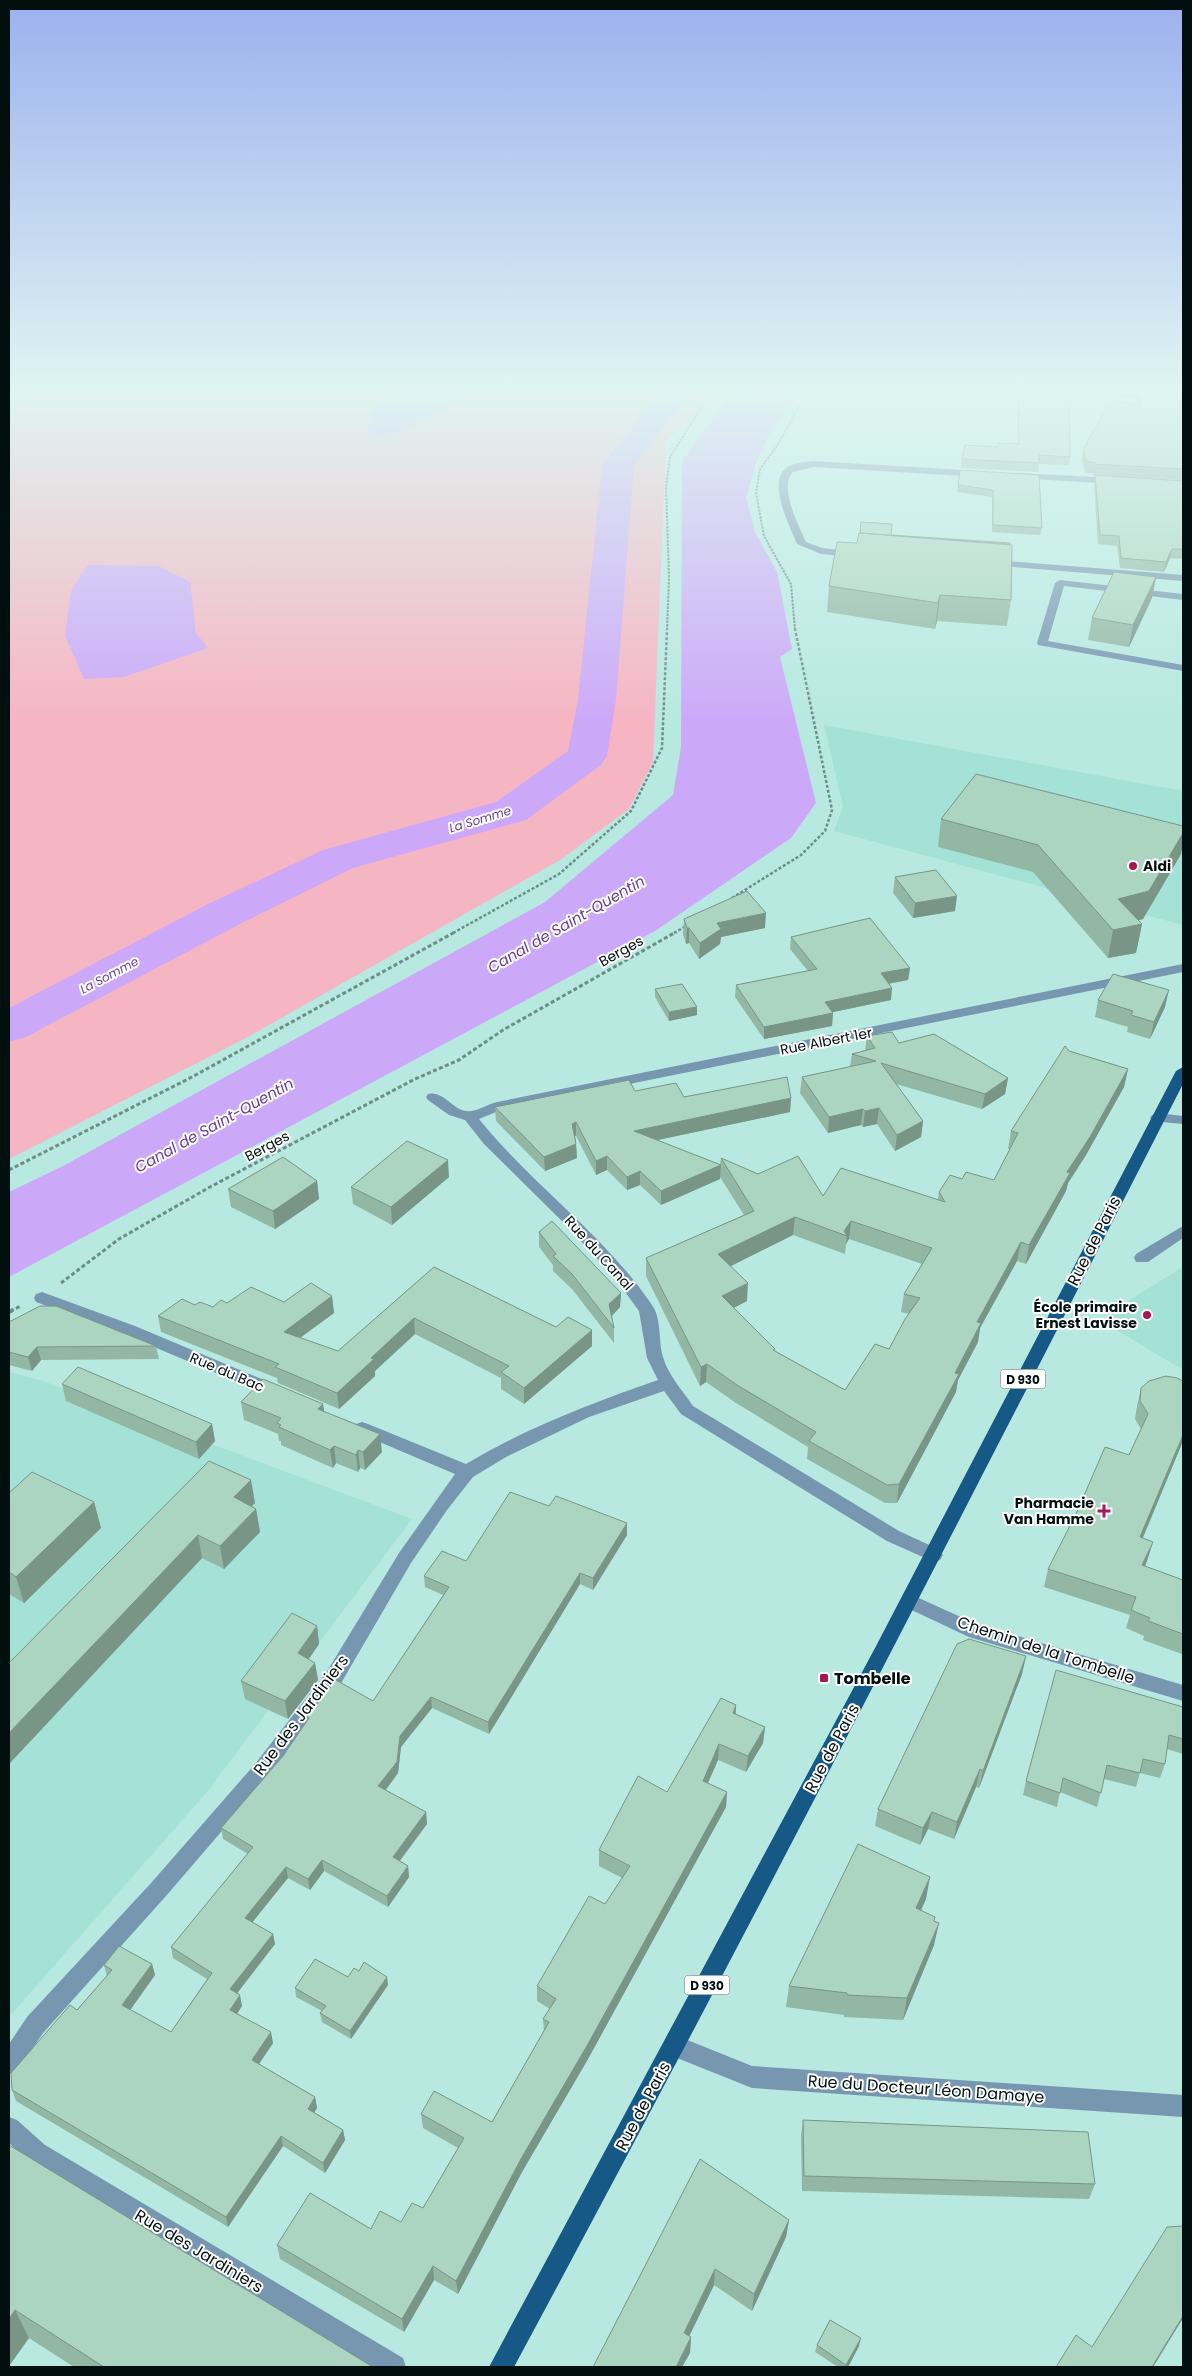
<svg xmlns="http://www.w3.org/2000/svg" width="1192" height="2376" font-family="Poppins,sans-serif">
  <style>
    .built { fill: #a4e1d7 }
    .green { fill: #f6b5c3 }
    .water { fill: #cca9f8 }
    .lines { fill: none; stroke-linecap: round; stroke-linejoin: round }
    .stream { stroke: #cca9f8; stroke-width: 5.5 }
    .river { fill: #cca9f8; fill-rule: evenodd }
    .path-far3 { stroke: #6b8e88; stroke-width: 2; stroke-dasharray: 2.5 1; stroke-linecap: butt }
    .path-far2 { stroke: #6b8e88; stroke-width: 2.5; stroke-dasharray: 3 2; stroke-linecap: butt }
    .path-far1 { stroke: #6b8e88; stroke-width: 3; stroke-dasharray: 4 2.5; stroke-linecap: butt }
    .path { stroke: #6b8e88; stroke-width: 4; stroke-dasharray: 4.5 3; stroke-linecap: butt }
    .minor { fill: #7796b0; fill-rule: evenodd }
    .major { fill: #165886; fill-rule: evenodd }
    .wall { fill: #93b7a5; fill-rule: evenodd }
    .shaded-wall { fill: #789586 }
    .building { fill: #abd5c0; stroke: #789586; fill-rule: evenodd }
    .poi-dot { fill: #a81752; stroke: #fefefe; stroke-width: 2 }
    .labels { text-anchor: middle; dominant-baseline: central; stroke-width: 4; stroke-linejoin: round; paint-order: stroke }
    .far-water-label { font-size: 12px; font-style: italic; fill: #683b96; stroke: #fefefe }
    .shield { fill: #fefefe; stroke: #4d5756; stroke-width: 1 }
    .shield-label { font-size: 12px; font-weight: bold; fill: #01100e }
    .poi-label { font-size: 14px; font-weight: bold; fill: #01100e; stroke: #fefefe; text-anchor: end }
    .street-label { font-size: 14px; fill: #01100e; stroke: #fefefe }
    .water-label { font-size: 15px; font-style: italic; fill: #683b96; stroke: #fefefe }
    .near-street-label { font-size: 16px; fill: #01100e; stroke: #fefefe }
    .near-poi-label { font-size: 16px; font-weight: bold; fill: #01100e; stroke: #fefefe; text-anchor: start }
  </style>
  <rect width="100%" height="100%" fill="#b7e9e1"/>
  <path class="built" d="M824,725l359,66v134l-349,-94 9,-25z
    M1183,1267v103l-78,-47 13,-16z
    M9,1372l34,9 369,138 -205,273 -198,225z"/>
  <path class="green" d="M9,387h713l-56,54 -13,321 -24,47 -69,51 -314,178 -237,121z"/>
  <path class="water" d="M418,387h69l-84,44 -34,8 -1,-13 8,-23z
    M739,387h67l-32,39 -17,34 -11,37 9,35 22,40 15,77 -12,8 36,146 -25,35 -136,93 -646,346v-85l54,-26 482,-264 128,-107 8,-48 1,-285 37,-52z
    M88,565l71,1 31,16 6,51 12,15 -84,29 -40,2 -19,-43 6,-45z"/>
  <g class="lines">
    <path class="stream" d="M9,411l36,-24"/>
    <path class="river" d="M665,387h30l-61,79 -18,234 -9,56 -6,9 -75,55 -173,48 -113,56 -214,113 -17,5v-34l199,-104 115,-54 173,-48 72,-51 10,-51 24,-235z"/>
    <path class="path-far3" d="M667,630l2,-52 -3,-92 4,-29 25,-40 23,-30
      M795,630l-4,-46 -27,-48 -8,-43 4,-24 17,-23 22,-40 15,-19"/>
    <path class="path-far2" d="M732,898l69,-43 24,-24 7,-21 -37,-181
      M453,933l106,-59 72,-63 31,-63 5,-119
      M674,933l12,-7"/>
    <path class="path-far1" d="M9,1170l183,-93 263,-145
      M61,1283l58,-44 91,-52 205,-108 44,-19 44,-30 173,-98
      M10,1311l11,-5"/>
    <path class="path" d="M9,1312l4,-2"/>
    <path class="minor" d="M1052,389l131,7v4l-128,-7 -4,-2z
      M814,461l166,10 4,3 -4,3 -166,-10 -21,5c-15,15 6,54 13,70l16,6 36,4v4l-3,1 -34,-3 -24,-10c-7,-17 -28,-58 -13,-74 7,-8 21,-8 30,-9z
      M1018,473l97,5 5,3 -5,3 -100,-6 -1,-2z
      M993,560l190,15v6l-193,-16 -2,-2z
      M1060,580l123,14v6l-119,-14 -16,55 135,24v6l-145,-26 -1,-2 18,-60z
      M1183,964v8l-682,138 -22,9c53,66 125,115 173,186 10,14 6,36 11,52 5,18 20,34 30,49l206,125 41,19 3,5 -3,5 -6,2 -47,-21 -206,-127 -17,-23 -75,26 -83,40 -33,20 -26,33 -36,53 -71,122 -71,91 -103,120 -123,137 -26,38 -8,3v-30l18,-27 125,-135 103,-118 71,-91 73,-120 56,-79 -99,-42 -3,-4 3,-4 6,-2 6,2 98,40c60,-36 126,-61 192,-84l-11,-22 -8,-47 -24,-33 -49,-53 -82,-81 -19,-24 -16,-5 -21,-15 -2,-3 2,-3c17,-4 26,20 43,17 9,-1 17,-7 26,-9z
      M1157,1113l26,3v8l-31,-3 -2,-3 2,-3z
      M1183,1226v12l-35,24h-12l-2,-4 2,-4z
      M42,1292l93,34 148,62 2,4 -2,4 -6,2 -6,-2 -148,-62 -87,-32 -2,-4 2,-4z
      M910,1594l64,29 209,62v16l-214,-64 -66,-31 -2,-5 2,-5z
      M675,2035l77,31 431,29v22l-431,-29 -85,-34 -3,-8 3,-8z
      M9,2117l8,3 28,25 358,213 3,9h-35l-342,-206 -20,-18z"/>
    <path class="major" d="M1183,1067v17c-220,430 -440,858 -669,1283h-25l386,-719 301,-577z"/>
  </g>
  <path class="wall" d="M1134,387h49v93l-90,-5v-2h-8l-3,-13 1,-10 54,-45 -1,-6 2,-7h-3z
    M1018,391l52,66 -1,8 -30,-1 -1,8 -77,-4 1,-9 35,-12 21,-3 -1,-45z
    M1039,475l3,53 -2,7 -48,-3v-35l-35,-5 1,-7z
    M1095,475l88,6v78l-13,-1 -6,14 -44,-4 -3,-22 -19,-2 -4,-59z
    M891,535l120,65 -4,26 -70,-5 -2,8 -108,-17 2,-26 28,-43z
    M1156,577l-4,21 -23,49 -41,-7 4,-22z
    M941,819l240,35 -38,65 -4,1 3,4 -6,29 -28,5 -75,-86 -95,-25z
    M895,877l60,34 -42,7 -20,-25z
    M684,919l81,9 -44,9 -1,7 -21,15 -10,-16 -3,1 -3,-10z
    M791,937l119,31 -2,12 -19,4 2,16 -59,12 1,1 -1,13 -68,13 -29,-42 1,-12 72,-14 -18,-22z
    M655,989l42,18v8l-28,6 -14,-24z
    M1098,1000l67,7 -15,32 -23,-7 1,-5 -33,-10z
    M867,1036l32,7 109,35 -3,16 -23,15 -86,-25 27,37 -2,16 -26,14 -18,-27 -14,3 -2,-2 -33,8 -28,-40 2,-16 48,-10 2,-13 13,-3z
    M1069,1051l59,18 -4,18 -38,68 -18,28 -2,8 -40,73 -9,-3 -37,67 -2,14 -20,38 -2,12 -59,111h-12l-78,-44 1,-12 -72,-44 -30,-21 -6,4 -54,-110v-18l98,-43 -24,-38v2l-59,26 -21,-20 -13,5 -20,-20 -11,5 -20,-39h-1l1,8 1,14 -32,13 -49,-50 -1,-14 140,-16 49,6 107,1 -1,14 -133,28 63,25 1,-7 37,16 65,22 115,3 1,-7 23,-13 32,1 16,-31h-2l3,-18zM793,1235l52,19 1,-10 3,-5 73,25 -18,30 -3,18 8,2 -20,35 -44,41 -70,-39v-2l-41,-41 13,-7 -17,-35z
    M449,1177l-57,48 -39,-21 -2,-17z
    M317,1181l2,18 -44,30 -44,-22 -3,-18z
    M539,1232l82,61 -1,14 -8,9 2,12v15l-42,-54 -19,-18v-6l-14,-18z
    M434,1267l122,60 36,3v16l-68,58 -23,-15v-11l-86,-44 -40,37v5l-36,33 -61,-26 -1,-5 -116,-46 -3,-16 37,-11 18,2 14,-4 57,-1 48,-6 2,17 -34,25 38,13z
    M9,1322l147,24 3,13 -118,1 -9,11 -23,-6z
    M1183,1381v60l-40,97 4,23 -2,5 38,14v72l-1,2 -39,-14 1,-4 -18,-8 4,-13 -86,-28 4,-18 81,-114 12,-26 -6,-10 2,-13 4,-18z
    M62,1384l150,40 3,17 -16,18 -133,-58z
    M241,1402l83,9 58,41 -17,18 -5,-2 -2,4 -22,-9 -3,5 -52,-23v-4h-2l-1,-7 -34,-14z
    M209,1461l46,42 -4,3 5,3 4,23 -36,37 -22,-11 -193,206v-101z
    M9,1493l85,9 7,26 -77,75 -15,-9z
    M627,1535l-34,55 -13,-6 -91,150 -57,-26 -31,39 -3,26 -12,17 40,22 1,12 -27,37 8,5 1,11 -21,30 -64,-36 -14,19 -22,-12 -36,44 21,12 2,10 -38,49 5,13 -5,7 36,30 -14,21 56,33 2,11 -3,4 29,18 2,10 -20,33 -42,-27 -55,81 -212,-126 -4,-11 65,-80 30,-34 -3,-11 48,-1 3,11 -25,35 41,22 36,-53 -34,-21 -2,-11 77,-93 -25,-15 -2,-11 62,-72 24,-35v-4l66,-16 70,-106 -18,-8 -1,-11 42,-15z
    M317,1626l2,18 -10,15 6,4 3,17 -30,39 -43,-20 -4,-18z
    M1026,1656l-4,18 -43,114 -3,-1 -22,52 -26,-10 -8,16 -45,-19 3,-17z
    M736,1705v9l29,13 -2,16 -17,29 -28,-12 -10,23 19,9 -1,15 -138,252 -66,113 -64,122 -24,-14 -30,52 -124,-73 -3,-14 94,-16 30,-7 22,-14 35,-60 -35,-20 -2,-14 71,8 52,-91 -1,-12 7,-10 -13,-8v-15l68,-82 17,-26 -23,-12v-16l68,-58z
    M1183,1707v47l-16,-5 -2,15 -5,14 -20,-5 -4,14 -32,-8 -7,28 -37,-15 -3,15 -34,-12 3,-14z
    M926,1899l-5,11 13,12v23l-31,75 -59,-3v-2l-58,-8 3,-21z
    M348,1977l40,8 -37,54 -29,-17 -2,-9 2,-2 -26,-14 -1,-9z
    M803,2120l292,64 -6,15 -287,-8 -1,-55z
    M9,2145l364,222h-299l-45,-29 -20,28z
    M700,2159l89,61 -3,17 -34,74 -38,-26 -25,51 2,1 -1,16 -8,14z
    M1183,2204v114l-30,49 -61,-20 90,-121v-20z
    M817,2345l42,1 -11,21h-10l-23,-15z"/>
  <path class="shaded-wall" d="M1172,549l-2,9 -6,14 2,-10z
    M1156,577l-4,21 -23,49 4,-22z
    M940,595l-3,26 -2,8 3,-26z
    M1183,833v11l-2,10 -38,65 -30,8 5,-28z
    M957,896l-2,15 -42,7 2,-15z
    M766,913l-1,15 -44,9 -1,7 -21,15 1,-16 17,-20z
    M1142,924l-6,29 -28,5 5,-28z
    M687,928h2v15l-3,1z
    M910,968l-2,12 -29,5 2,-12z
    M892,988l-1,12 -67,14 1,-12z
    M1169,990l-4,17 -15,32 4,-17z
    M697,1007v8l-28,6v-9z
    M833,1013l-1,13 -68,13v-12z
    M1128,1069l-4,18 -38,68 -18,28 -2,8 -40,73 3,-19 38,-73z
    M1008,1078l-3,16 -23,15 3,-15z
    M791,1098l-1,14 -156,33v-14z
    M879,1108l-2,16 -14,3 2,-16z
    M863,1109l-2,16 -33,8 1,-16z
    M923,1121l-2,16 -26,14 2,-16z
    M576,1122v14l-4,1v-13z
    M576,1144l1,14 -32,13 -1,-14z
    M607,1156v14l-11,5v-14z
    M448,1160l1,17 -57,48 -1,-18z
    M721,1165l-1,14 -59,26v-14z
    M640,1171v14l-13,5v-13z
    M317,1181l2,18 -44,30 -2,-18z
    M795,1217l-2,18 -76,38 1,-19z
    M851,1221l-2,18 -3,5 1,-8 -3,-5z
    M1021,1242l-4,19 -37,67 -2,14 -20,38 -2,12 -59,111 2,-19 56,-111 22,-51z
    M748,1283l-1,18 -26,13 1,-18z
    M621,1293l-1,14 -11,12v-15z
    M332,1296l2,17 -48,35 -2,-16z
    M414,1318l1,16 -40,37v5l-36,33 -2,-16 34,-35z
    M592,1330v16l-68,58v-16z
    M37,1347l4,13 -9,11 -4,-14z
    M707,1364l-1,18 -6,4 1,-19z
    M323,1404l3,18 -8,-13z
    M212,1424l3,17 -16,18 -3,-17z
    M380,1434l2,18 -17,18 -2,-18z
    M1183,1435v6l-48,115 5,-19z
    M334,1446l2,17 -3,5 -3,-18z
    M358,1450l2,18 -2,4 -2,-17z
    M251,1480l4,23 -17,17 -4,-23z
    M94,1502l7,26 -77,75 -8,-26z
    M256,1509l4,23 -36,37 -4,-23z
    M627,1523v12l-34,55v-12z
    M198,1535l4,23 -193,206v-31z
    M1153,1542l-6,19 -10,23 5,-19z
    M580,1573v11l-91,150 -1,-12z
    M317,1626l2,18 -18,26 -3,-17z
    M1026,1656l-4,18 -43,114 4,-17z
    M315,1663l3,17 -30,39 -3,-18z
    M431,1697l1,11 -31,39 -3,26 -18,24 -2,-11 22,-50z
    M736,1705l-1,16 -2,-8z
    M765,1727l-2,16 -17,29 2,-16z
    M719,1744l-1,16 -16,36 1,-15z
    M980,1769l-4,18 -22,52 3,-17z
    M727,1792l-1,15 -138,252 -66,113 -64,122 -2,-13 66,-124z
    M426,1812l1,12 -33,44 -1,-11z
    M932,1812l-4,17 -8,16 3,-17z
    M322,1860l2,11 -14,19 -2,-11z
    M408,1866l1,11 -21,30 -1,-11z
    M286,1867l2,11 -41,51 -2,-11z
    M930,1877l-4,22 -14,31 4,-22z
    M939,1923l-5,22 -31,75 4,-22z
    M273,1934l2,10 -43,56 -2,-11z
    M152,1964l3,11 -29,41 -4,-11z
    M387,1977l1,8 -37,54 -1,-8z
    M240,1995l2,11 -9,14 -3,-10z
    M271,2032l2,11 -18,27 -3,-10z
    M315,2097l2,11 -7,11 -2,-10z
    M343,2130l2,10 -20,33 -2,-10z
    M281,2136l2,10 -55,81 -2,-10z
    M789,2220l-3,17 -34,74 2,-17z
    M433,2266l1,14 -30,52 -2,-13z
    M715,2269l-1,16 -31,64 1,-16z
    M15,2310l14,28 -20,28v-47z
    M1183,2316v2l-30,49h-1z
    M691,2337l-1,16 -8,14h-6z
    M861,2338l-2,8 -11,21h-2v-2z"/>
  <path class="building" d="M1138,389l45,2v78l-88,-5 -1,-2h-7l-4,-12 27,-49 31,4z
    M1018,391l51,1 1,65 -31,-2v8l-77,-4 3,-14 33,2v-4l21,1z
    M960,470l79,5 3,53 -49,-3v-35l-35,-5z
    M1095,475l88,6v68h-11l-6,13 -45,-4 -2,-22 -19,-1z
    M861,522l31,2 -1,11 119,8v1l-150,-11z
    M859,533l153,12 -1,55 -71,-5 -2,8 -109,-17 8,-44 20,1z
    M1114,572l42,5 -23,48 -41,-7z
    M976,774l207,52v7l-34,58 -31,8 24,25 -29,6 -75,-85 -97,-26z
    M936,870l21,26 -42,7 -20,-26z
    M747,891l19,22 -49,10 4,6 -21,14 -11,-15h-2l-3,-9z
    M870,918l40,50 -29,5 11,15 -67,14 8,11 -69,14 -28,-42 81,-16 -26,-32z
    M1113,974l56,16 -15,32 -23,-7 2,-4 -35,-11z
    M682,984l15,23 -28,5 -14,-23z
    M892,1032l7,11 35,-9 74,44 -23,16 -104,-31 42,58 -26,14 -18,-27 -14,3 -2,-2 -34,8 -27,-40 74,-16 -24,-7 23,-6 -8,-12z
    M1065,1046l4,5 59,18 -38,68 -23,35 3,1 -41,72 -8,-3 -44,80 4,1 -26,50 4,1 -60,110 -12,1 -78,-44 7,-9 -79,-47 -30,-21 -6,3 -55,-109 108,-47 -33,-53 37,16 40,-18 25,40 18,-28 104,34 -6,-10 11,-17 12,4 4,-7 28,8 24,-47 -7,-2zM795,1217l52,19 -3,-5 7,-10 81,27 -28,46 16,4 -15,21 -16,30 -14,-5 -30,46 -72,-40 2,-1 -53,-53 26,-13 -30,-29z
    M787,1077l4,21 -157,33 87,34 -60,26 -21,-20 -13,6 -20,-21 -11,5 -20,-39 -4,2 4,20 -32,13 -49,-50 134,-27 6,11 41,-8 8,14z
    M407,1141l41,19 -57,47 -40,-20z
    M283,1157l34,24 -44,30 -45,-22z
    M552,1221l69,72 -12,11 5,24 -42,-54 -19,-18 3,-2 -17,-22z
    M434,1267l122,60 12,-10 24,13 -68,58 -23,-16 8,-6 -95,-48 -43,40 3,1 -37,34 -62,-26 4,-3 -121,-48 24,-17 13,6 5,-3 13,5 8,-7 6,3 24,-16 33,15 27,-19 21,13 -48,36 54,19z
    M40,1306h16l100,40 -119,1 -9,10 -19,-5v-30z
    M78,1367l134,57 -16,18 -134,-58z
    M1166,1376l11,2 6,3v54l-43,102 13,5 -11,23 41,15v54l-35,-13 2,-3 -19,-8 5,-13 -88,-28 28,-55 29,-67 24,8 19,-41 -8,-13 1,-13 8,-7z
    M263,1379l60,25 -5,5 62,25 -17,18 -5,-2 -2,5 -22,-9 -4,4 -51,-23 2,-2 -4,-2 4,-5 -40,-16z
    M209,1461l42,19 -17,17 22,12 -36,37 -22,-11 -189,198v-70z
    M32,1472l62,30 -78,75 -7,-5v-79z
    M510,1492l39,14 7,-10 71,27 -34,55 -13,-5 -92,149 -57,-25 -31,39 -3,26 -19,24 48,26 -33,45 15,9 -21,30 -65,-36 -14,19 -22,-12 -41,51 28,16 -43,55 10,6 -10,15 41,22 -19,28 63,37 -7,12 35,21 -20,33 -42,-27 -55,81 -214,-127 -1,-17 59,-68 7,5 35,-40 -8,-5 15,-19 33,18 -30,41 49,27 41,-59 -41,-26 82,-100 -32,-19 62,-72 26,-38 -2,-1 29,-37 37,21 76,-114 -25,-11 18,-25 24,10z
    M292,1613l25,13 -19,27 17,10 -30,38 -44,-20z
    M969,1639l57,17 -43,115 -3,-2 -23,53 -25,-10 -9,16 -45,-19 79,-165z
    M1056,1670l127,37v32l-14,-4 -4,29 -22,-5 -3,14 -33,-8 -6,28 -38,-15 -3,15 -34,-12z
    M721,1698l15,7 -3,8 32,14 -17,29 -29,-12 -16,37 24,11 -139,252 -66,113 -66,124 -23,-15 -31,53 -125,-74 33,-52 61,36 9,-18 21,11 11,-19 11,5 41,-70 -43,-24 13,-23 58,31 57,-100 -6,-3 13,-20 -19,-13 52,-90 16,8 25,-38 -31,-16 39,-74 29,16z
    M858,1844l72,33 -14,31 19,9 -1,4 5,2 -32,75 -60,-3v-2l-58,-7z
    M315,1959l33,18 6,-9 5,3 5,-9 23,15 -37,54 -30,-18 6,-7 -31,-18z
    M803,2120l285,12 7,52 -291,-8z
    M9,2145l364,222h-269l-89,-57 -6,9z
    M700,2159l89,61 -35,74 -39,-25 -31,64 7,4 -15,30h-83z
    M1183,2226v90l-31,51h-96l20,-32 16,12 75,-120z
    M830,2320l31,18 -15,27 -29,-20z"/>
  <linearGradient id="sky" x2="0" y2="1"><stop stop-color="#9db0ee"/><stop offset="0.54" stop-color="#dff5f2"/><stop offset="1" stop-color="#dff5f2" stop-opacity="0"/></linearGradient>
  <rect width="1192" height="720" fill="url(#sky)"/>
  <g class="poi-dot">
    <circle cx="1133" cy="866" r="5"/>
    <circle cx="1147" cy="1315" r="5"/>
    <path d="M1101.5 1503.5h5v5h5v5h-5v5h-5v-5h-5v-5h5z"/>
    <rect x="819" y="1673" width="10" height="10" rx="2.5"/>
  </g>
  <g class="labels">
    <g class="far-water-label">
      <text transform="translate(480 819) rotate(-17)">La Somme</text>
      <text transform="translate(109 975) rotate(-28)">La Somme</text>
    </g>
    <g class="shield">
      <rect x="1000.5" y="1369.5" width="45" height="19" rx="4"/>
      <rect x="684.5" y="1975.5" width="45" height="19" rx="4"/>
    </g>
    <g class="shield-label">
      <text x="1023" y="1379">D 930</text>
      <text x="707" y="1985">D 930</text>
    </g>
    <g class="poi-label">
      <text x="1143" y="866" text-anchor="start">Aldi</text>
      <text x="1137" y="1307">École primaire<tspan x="1137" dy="16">Ernest Lavisse</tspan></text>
      <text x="1094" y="1503">Pharmacie<tspan x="1094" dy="16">Van Hamme</tspan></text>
    </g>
    <g class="street-label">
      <text transform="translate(621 951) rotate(-29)">Berges</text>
      <text transform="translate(826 1041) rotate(-11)">Rue Albert 1er</text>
      <text transform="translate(267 1146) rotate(-28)">Berges</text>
      <text transform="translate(599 1253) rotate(48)">Rue du Canal</text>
      <text transform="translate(227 1372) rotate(23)">Rue du Bac</text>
    </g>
    <g class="water-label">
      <text transform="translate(566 924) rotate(-30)">Canal de Saint-Quentin</text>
      <text transform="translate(214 1125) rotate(-29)">Canal de Saint-Quentin</text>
    </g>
    <g class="near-street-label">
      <text transform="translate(1094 1241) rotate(-63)">Rue de Paris</text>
      <text transform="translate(1046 1650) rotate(18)">Chemin de la Tombelle</text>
      <text transform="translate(301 1715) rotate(-53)">Rue des Jardiniers</text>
      <text transform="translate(832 1748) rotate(-62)">Rue de Paris</text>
      <text transform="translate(926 2089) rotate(4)">Rue du Docteur Léon Damaye</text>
      <text transform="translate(643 2106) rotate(-62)">Rue de Paris</text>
      <text transform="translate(199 2251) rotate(31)">Rue des Jardiniers</text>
    </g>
    <g class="near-poi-label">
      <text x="834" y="1678">Tombelle</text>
    </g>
  </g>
  <rect width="1192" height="2376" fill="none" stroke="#01100e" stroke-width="20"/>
</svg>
